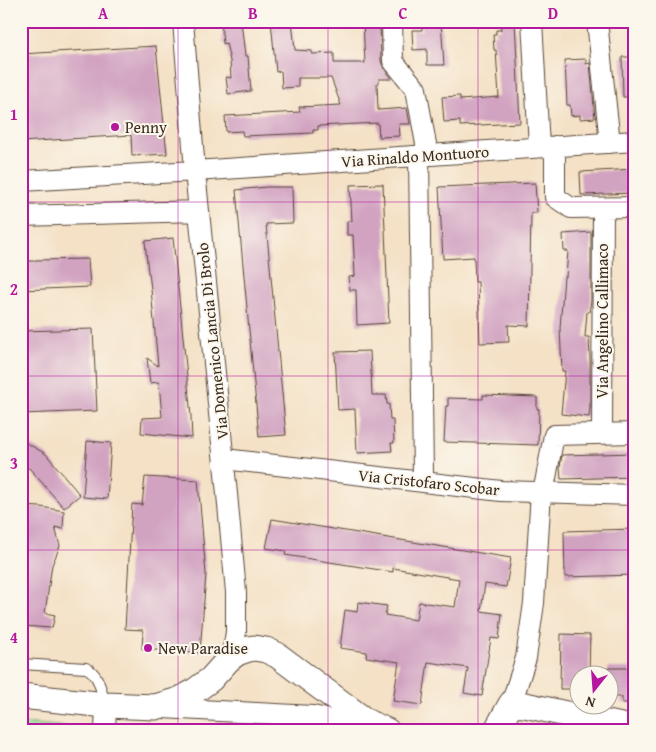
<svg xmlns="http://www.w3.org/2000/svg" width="656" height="752" font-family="'Gentium Book Plus',serif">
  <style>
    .green { fill: #98db93; stroke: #6a8258 }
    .building { fill: #d1a3c1 }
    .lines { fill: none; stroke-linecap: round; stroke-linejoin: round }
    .service-casing { stroke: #574537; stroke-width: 12 }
    .minor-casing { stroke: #574537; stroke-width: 22 }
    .tertiary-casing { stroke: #574537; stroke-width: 27 }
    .service { stroke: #fff; stroke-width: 10 }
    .minor { stroke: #fff; stroke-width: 20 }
    .tertiary { stroke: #fff; stroke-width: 25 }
    .grid { fill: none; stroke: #b5179e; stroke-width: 1; stroke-opacity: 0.55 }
    .poi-dot { fill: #b5179e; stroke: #fbf7ec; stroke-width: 2 }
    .labels { text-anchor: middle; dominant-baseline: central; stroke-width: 4; stroke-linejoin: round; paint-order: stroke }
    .poi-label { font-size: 16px; fill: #3b2a1e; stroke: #fbf7ec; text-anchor: start }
    .street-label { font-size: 16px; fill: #3b2a1e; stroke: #fbf7ec }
    .neatline { fill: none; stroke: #b5179e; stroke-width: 2 }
    .grid-label { font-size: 16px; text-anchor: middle; font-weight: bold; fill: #b5179e }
  </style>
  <rect width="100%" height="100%" fill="#fbf7ec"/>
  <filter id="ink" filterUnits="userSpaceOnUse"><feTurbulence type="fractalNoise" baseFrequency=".02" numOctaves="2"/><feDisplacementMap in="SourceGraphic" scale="10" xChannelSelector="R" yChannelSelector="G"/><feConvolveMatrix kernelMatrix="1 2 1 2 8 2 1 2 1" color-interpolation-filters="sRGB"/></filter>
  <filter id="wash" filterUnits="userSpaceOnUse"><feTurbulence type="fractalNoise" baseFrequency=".0096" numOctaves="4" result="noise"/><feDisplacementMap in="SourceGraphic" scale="20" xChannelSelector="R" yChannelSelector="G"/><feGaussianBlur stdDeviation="1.12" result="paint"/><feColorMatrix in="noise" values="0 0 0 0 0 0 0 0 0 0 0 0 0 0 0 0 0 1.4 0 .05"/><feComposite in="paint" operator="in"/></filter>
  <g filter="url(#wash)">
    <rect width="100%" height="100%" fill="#f4e1c6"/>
    <path class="green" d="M21,723l71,5v3h-71z"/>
    <g id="blocks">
      <path class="building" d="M221,21h20l4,35h3l3,35 -23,3 -2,-17 5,1 -1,-17 -4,-18 -3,1z
        M271,21h21l3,29 17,1v3l22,-1v10h31l-2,-42h17l1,40 3,8 7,8v2h-12v4h-2l1,27 29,-2 3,16h-11l1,12 -21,1 -1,-14 -60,3v4h-5v3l-70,3 -1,-5 -16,1 -1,-16 75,-4 -1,-5 42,-2 -10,-27h-33v9l-16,1 -1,-17 -5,1z
        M422,21h19l3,44h-17v-16l-14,1 -1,-20h10z
        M500,21h15l5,102 -60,3v-5l-16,1 -2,-25 18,-1v4l39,-3 -3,-47h-2l-1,-16h3v-4h5z
        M156,46l11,108 -35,2 -1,-21 -110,7v-88z
        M622,57h13v40h-12z
        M586,59v5l4,-1 5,55 -15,1v-4l-9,1 -1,-11h-3l-2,-45z
        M635,169v24l-54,2 -1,-23z
        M535,183l2,30h-6l-2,113 -21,-1 1,17 -29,1 -2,-61h-3l-1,-25 -31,2 -4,-72z
        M383,184l6,139 -32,2 -1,-35h-6l-1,-13 6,-1 -2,-41h-6v-14h5l-2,-36z
        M267,187h25l1,36 -27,1 20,211 -27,2 -23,-247z
        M591,232v69l-2,11h-2l-2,25h4l1,21v49l-1,10 -28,-3 4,-43h-3l-2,-43 4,-51h2l2,-26h-4l-1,-17z
        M173,238l18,178 1,22 -51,-5 1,-15 20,-1 -3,-35 -9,1 -3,-25 11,8 -7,-77 -2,-16h-1l-3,-32z
        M88,259l2,28 -69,3v-29h14v-1z
        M93,329l4,82 -76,3v-83z
        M370,351l2,44h14l1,9h2l1,16h3l1,23h-3l1,8 -35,2 -2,-44 -17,1 -3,-58z
        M483,395l54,2v12h2l-1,36 -94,-3 2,-36h2v-8l35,1z
        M21,440l25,14 34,41 -16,13 -34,-39 -9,-6z
        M87,441l24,2 -4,56 -24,-2z
        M635,453v24l-74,2 -1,-12 2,-12z
        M145,477l53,3 8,94 -6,79 -58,-4 1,-19 -18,-1 7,-125 10,1z
        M21,506l20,1 23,4 -1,18 -8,-2 5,19 -8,19 -7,48 10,2 -3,13 -31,-2z
        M272,519l239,39 -5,29 -21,-3 -4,27 21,3 -3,25 -8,-1 -9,58 -18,-3 4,-25 -40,-6 -6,43 -29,-4 6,-39 -33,-5 1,-5 -27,-4 5,-38 12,2 1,-10 29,4 -2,9 31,5 3,-18 36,5 4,-28 -66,-11v4l-108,-17 1,-4 -20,-3z
        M635,529v46l-70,2 -1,-46z
        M561,634l29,1 -1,39h-11v15h-18z
        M608,668h23l-1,5h5v30h-13v-6h-14z"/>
    </g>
  </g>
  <g filter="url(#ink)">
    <use href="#blocks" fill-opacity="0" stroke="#574537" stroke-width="1"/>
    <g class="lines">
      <defs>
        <path id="service" d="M21,664l65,4c13,5 15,23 19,36"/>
        <path id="minor" d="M183,21l12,150 32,323 9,98v40l-2,13 -6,15
          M392,21l1,40 23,28 12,66
          M532,21l7,126
          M597,21l13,122
          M555,146v51l16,11 64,-1
          M419,155l4,320 2,7
          M21,181l174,-10 440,-30
          M21,216l178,-5
          M602,434l1,-226
          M224,459l277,32 134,4
          M511,704l15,-46 8,-55 7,-111 4,-9 9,-48 81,-2
          M162,708l151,8 16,4 25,11
          M105,731l1,-26"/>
        <path id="tertiary" d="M21,696l85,9 49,2 24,-7 13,-7 19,-14 17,-19 9,-7 12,-4 5,-1 12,2 11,5 90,67 20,9
          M496,731l15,-27 14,1 110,24"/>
      </defs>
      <use href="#service" class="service-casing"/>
      <use href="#minor" class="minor-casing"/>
      <use href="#tertiary" class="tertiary-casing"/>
      <use href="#service" class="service"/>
      <use href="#minor" class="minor"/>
      <use href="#tertiary" class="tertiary"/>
    </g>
  </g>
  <path class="grid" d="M178,21v710M328,21v710M478,21v710M21,202h614M21,376h614M21,550h614"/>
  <g class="poi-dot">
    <circle cx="115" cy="127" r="5"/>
    <circle cx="148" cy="648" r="5"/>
  </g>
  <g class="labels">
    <g class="poi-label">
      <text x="125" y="127">Penny</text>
      <text x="158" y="648">New Paradise</text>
    </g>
    <g class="street-label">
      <text transform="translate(415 156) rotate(-4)">Via Rinaldo Montuoro</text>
      <text transform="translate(602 321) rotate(-90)">Via Angelino Callimaco</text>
      <text transform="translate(212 341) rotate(-96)">Via Domenico Lancia Di Brolo</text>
      <text transform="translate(429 482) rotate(6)">Via Cristofaro Scobar</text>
    </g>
  </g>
  <rect width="656" height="752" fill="none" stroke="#fbf7ec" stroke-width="55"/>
  <g transform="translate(594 690) rotate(197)"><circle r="24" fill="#fbf7ec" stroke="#aea59a"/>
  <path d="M0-4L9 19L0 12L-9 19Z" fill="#b5179e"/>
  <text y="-8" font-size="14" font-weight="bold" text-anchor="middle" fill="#3b2a1e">N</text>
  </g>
  <rect x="28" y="28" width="600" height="696" class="neatline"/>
  <g class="grid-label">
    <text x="103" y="19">A</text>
    <text x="253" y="19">B</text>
    <text x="403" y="19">C</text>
    <text x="553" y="19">D</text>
    <text x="14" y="120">1</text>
    <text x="14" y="295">2</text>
    <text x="14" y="469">3</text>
    <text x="14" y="643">4</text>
  </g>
</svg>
